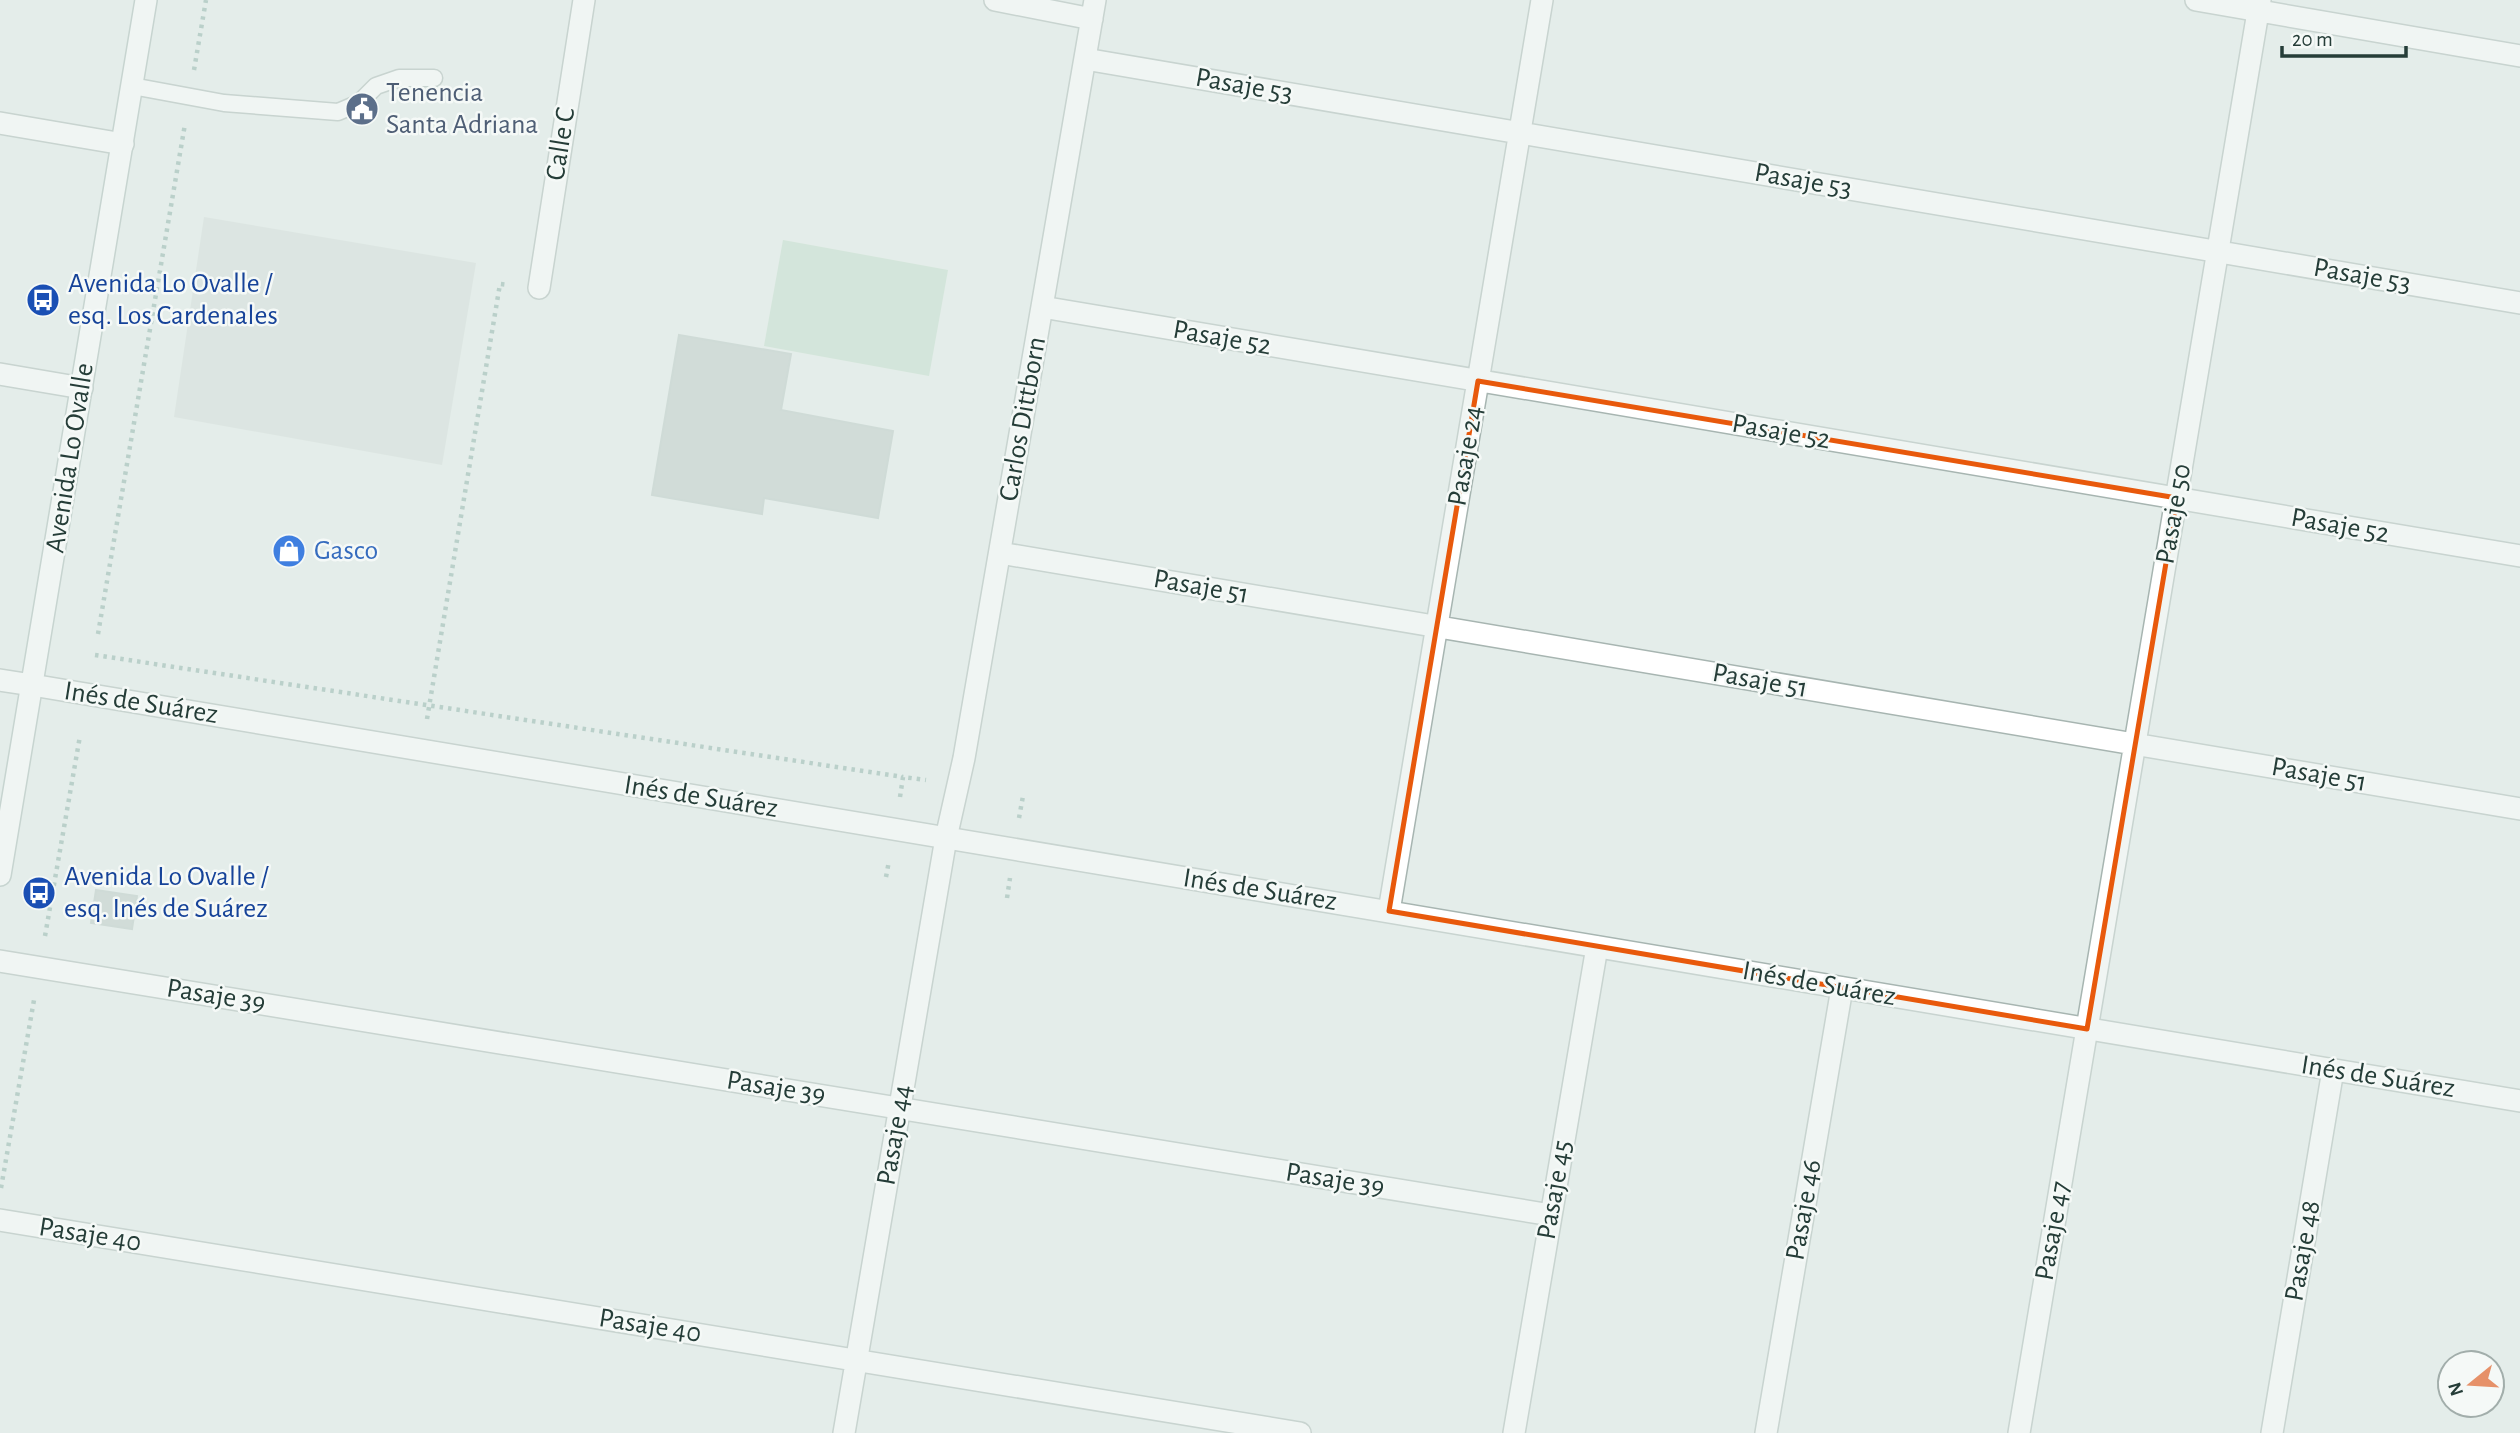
<svg xmlns="http://www.w3.org/2000/svg" width="2520" height="1433" font-family="'Alegreya Sans',sans-serif">
  <style>
    .built { fill: #d3dcd9 }
    .green { fill: #bfdcc9 }
    .building { fill: #bac7c3; stroke: #b7c6c1; stroke-width: 2 }
    .lines { fill: none; stroke-linecap: round; stroke-linejoin: round }
    .service-casing { stroke: #a7b5b1; stroke-width: 19 }
    .minor-casing { stroke: #a7b5b1; stroke-width: 24 }
    .tertiary-casing { stroke: #a7b5b1; stroke-width: 24 }
    .secondary-casing { stroke: #a4b7b2; stroke-width: 24 }
    .path { stroke: #88ada4; stroke-width: 4.5; stroke-dasharray: 3.5 5; stroke-linecap: butt }
    .service { stroke: #fff; stroke-width: 16 }
    .minor { stroke: #fff; stroke-width: 21 }
    .tertiary { stroke: #fff; stroke-width: 21 }
    .secondary { stroke: #fff; stroke-width: 21 }
    .marked { fill: none; stroke: #e8590c; stroke-width: 5; stroke-linejoin: round }
    .labels { text-anchor: middle; dominant-baseline: central; stroke-width: 5; stroke-linejoin: round; paint-order: stroke }
    .street-label { font-size: 28px; fill: #253d38; stroke: #f5f9f7 }
    .service-label { font-size: 28px; fill: #4e5e75; stroke: #f5f9f7; text-anchor: start }
    .transit-label { font-size: 28px; fill: #164399; stroke: #f5f9f7; text-anchor: start }
    .shop-label { font-size: 28px; fill: #366cbe; stroke: #f5f9f7; text-anchor: start }
  </style>
  <rect width="100%" height="100%" fill="#e4edea"/>
  <path class="built" d="M204,217l272,46 -34,202 -268,-48z"/>
  <path class="green" d="M783,240l165,30 -19,106 -165,-30z"/>
  <path class="building" d="M679,335l112,19 -10,56 112,21 -15,87 -114,-20 -2,16 -110,-19z
    M96,890l41,6 -5,33 -41,-6z"/>
  <g class="lines">
    <defs>
      <path id="service" d="M132,86l92,17 114,9 21,-9 17,-17 23,-8h35"/>
      <path id="minor" d="M995,0l97,19
        M2196,0l324,56
        M1085,59l1435,244
        M0,123l123,21
        M539,288l45,-288
        M1042,307l1478,249
        M0,374l82,14
        M1000,553l1520,256
        M0,680l32,5
        M1389,911l153,-911
        M0,961l1551,254
        M0,1220l1300,213
        M844,1433l102,-595 18,-80 131,-758
        M1514,1433l83,-486
        M1766,1433l76,-445
        M2019,1433l241,-1433
        M2272,1433l61,-363"/>
      <path id="tertiary" d="M32,685l2488,416"/>
      <path id="secondary" d="M0,875l146,-875"/>
    </defs>
    <use href="#service" class="service-casing"/>
    <use href="#minor" class="minor-casing"/>
    <use href="#tertiary" class="tertiary-casing"/>
    <use href="#secondary" class="secondary-casing"/>
    <path class="path" d="M194,70l12,-70
      M98,634l87,-510
      M95,655l808,122
      M427,719l73,-435 9,1
      M900,797l3,-20 23,3
      M1019,818l4,-22
      M886,877l3,-16
      M1007,898l3,-20
      M45,936l35,-200
      M1,1188l33,-188"/>
    <use href="#service" class="service"/>
    <use href="#minor" class="minor"/>
    <use href="#tertiary" class="tertiary"/>
    <use href="#secondary" class="secondary"/>
  </g>
  <path d="M0 0H2520V1433H0ZM1478,381l699,117 -90,531 -698,-118z" fill="#e4edea" fill-opacity=".55" fill-rule="evenodd"/>
  <path class="marked" d="M1478,381l699,117 -90,531 -698,-118z"/>
  <defs>
    <symbol id="civic-disc" viewBox="-11 -11 22 22"><circle r="9.5" fill="#5c6f8a" stroke="#f5f9f7"/><path d="M-.6-6.5H3V-4.5H.6V-3L4-1V1h2V6H-6V1h2V-1L-.6-3ZM-1.2 2.5V6h2.4V2.5Z" fill="#fff"/></symbol>
    <symbol id="bus-disc" viewBox="-11 -11 22 22"><circle r="9.5" fill="#1a4fb4" stroke="#f5f9f7"/><path d="M-5-6H5V4H4V6H2V4H-2V6H-4V4H-5ZM-3.5-4V0h7V-4ZM-3.5 1.2v1.5H-2V1.2ZM2 1.2v1.5H3.5V1.2Z" fill="#fff"/></symbol>
    <symbol id="shop-disc" viewBox="-11 -11 22 22"><circle r="9.5" fill="#3f7fe0" stroke="#f5f9f7"/><path d="M-5-2.5h2.3a2.7 3.5 0 0 1 5.4 0H5L5.5 6h-11ZM-1.5-2.5h3a1.5 2.3 0 0 0-3 0Z" fill="#fff"/></symbol>
  </defs>
  <g fill-rule="evenodd">
    <use href="#civic-disc" x="343" y="90" width="38" height="38"/>
    <use href="#bus-disc" x="24" y="281" width="38" height="38"/>
    <use href="#shop-disc" x="270" y="532" width="38" height="38"/>
    <use href="#bus-disc" x="20" y="874" width="38" height="38"/>
  </g>
  <g class="labels">
    <g class="street-label">
      <text transform="translate(1244 86) rotate(10)">Pasaje 53</text>
      <text transform="translate(561 144) rotate(-81)">Calle C</text>
      <text transform="translate(1803 181) rotate(10)">Pasaje 53</text>
      <text transform="translate(2362 276) rotate(10)">Pasaje 53</text>
      <text transform="translate(1222 338) rotate(10)">Pasaje 52</text>
      <text transform="translate(1023 419) rotate(-80)">Carlos Dittborn</text>
      <text transform="translate(1781 432) rotate(10)">Pasaje 52</text>
      <text transform="translate(1466 456) rotate(-80)">Pasaje 24</text>
      <text transform="translate(70 458) rotate(-81)">Avenida Lo Ovalle</text>
      <text transform="translate(2174 514) rotate(-80)">Pasaje 50</text>
      <text transform="translate(2340 526) rotate(10)">Pasaje 52</text>
      <text transform="translate(1201 587) rotate(10)">Pasaje 51</text>
      <text transform="translate(1760 681) rotate(10)">Pasaje 51</text>
      <text transform="translate(141 703) rotate(9)">Inés de Suárez</text>
      <text transform="translate(2319 775) rotate(10)">Pasaje 51</text>
      <text transform="translate(701 797) rotate(9)">Inés de Suárez</text>
      <text transform="translate(1260 890) rotate(9)">Inés de Suárez</text>
      <text transform="translate(1819 984) rotate(10)">Inés de Suárez</text>
      <text transform="translate(216 996) rotate(9)">Pasaje 39</text>
      <text transform="translate(2378 1077) rotate(9)">Inés de Suárez</text>
      <text transform="translate(776 1088) rotate(9)">Pasaje 39</text>
      <text transform="translate(895 1135) rotate(-80)">Pasaje 44</text>
      <text transform="translate(1335 1180) rotate(9)">Pasaje 39</text>
      <text transform="translate(1555 1190) rotate(-80)">Pasaje 45</text>
      <text transform="translate(1804 1210) rotate(-80)">Pasaje 46</text>
      <text transform="translate(2053 1231) rotate(-80)">Pasaje 47</text>
      <text transform="translate(90 1235) rotate(9)">Pasaje 40</text>
      <text transform="translate(2303 1251) rotate(-80)">Pasaje 48</text>
      <text transform="translate(650 1326) rotate(9)">Pasaje 40</text>
    </g>
    <g class="service-label">
      <text x="386" y="93">Tenencia<tspan x="386" dy="32">Santa Adriana</tspan></text>
    </g>
    <g class="transit-label">
      <text x="68" y="284">Avenida Lo Ovalle /<tspan x="68" dy="32">esq. Los Cardenales</tspan></text>
      <text x="64" y="877">Avenida Lo Ovalle /<tspan x="64" dy="32">esq. Inés de Suárez</tspan></text>
    </g>
    <g class="shop-label">
      <text x="314" y="551">Gasco</text>
    </g>
  </g>
  <g transform="translate(2471 1384) rotate(252)"><circle r="33" fill="#f5f9f7" stroke="#a2aeab" stroke-width="2"/>
  <path d="M0-5L12 26L0 18L-12 26Z" fill="#e69169"/>
  <text y="-10" font-size="19" font-weight="bold" text-anchor="middle" fill="#253d38">N</text>
  </g>
  <path d="M2282 46v10h124v-10" fill="none" stroke="#253d38" stroke-width="3.5"/>
  <text x="2292" y="46" font-size="21" fill="#253d38" stroke="#f5f9f7" stroke-width="5" paint-order="stroke">20 m</text>
</svg>
